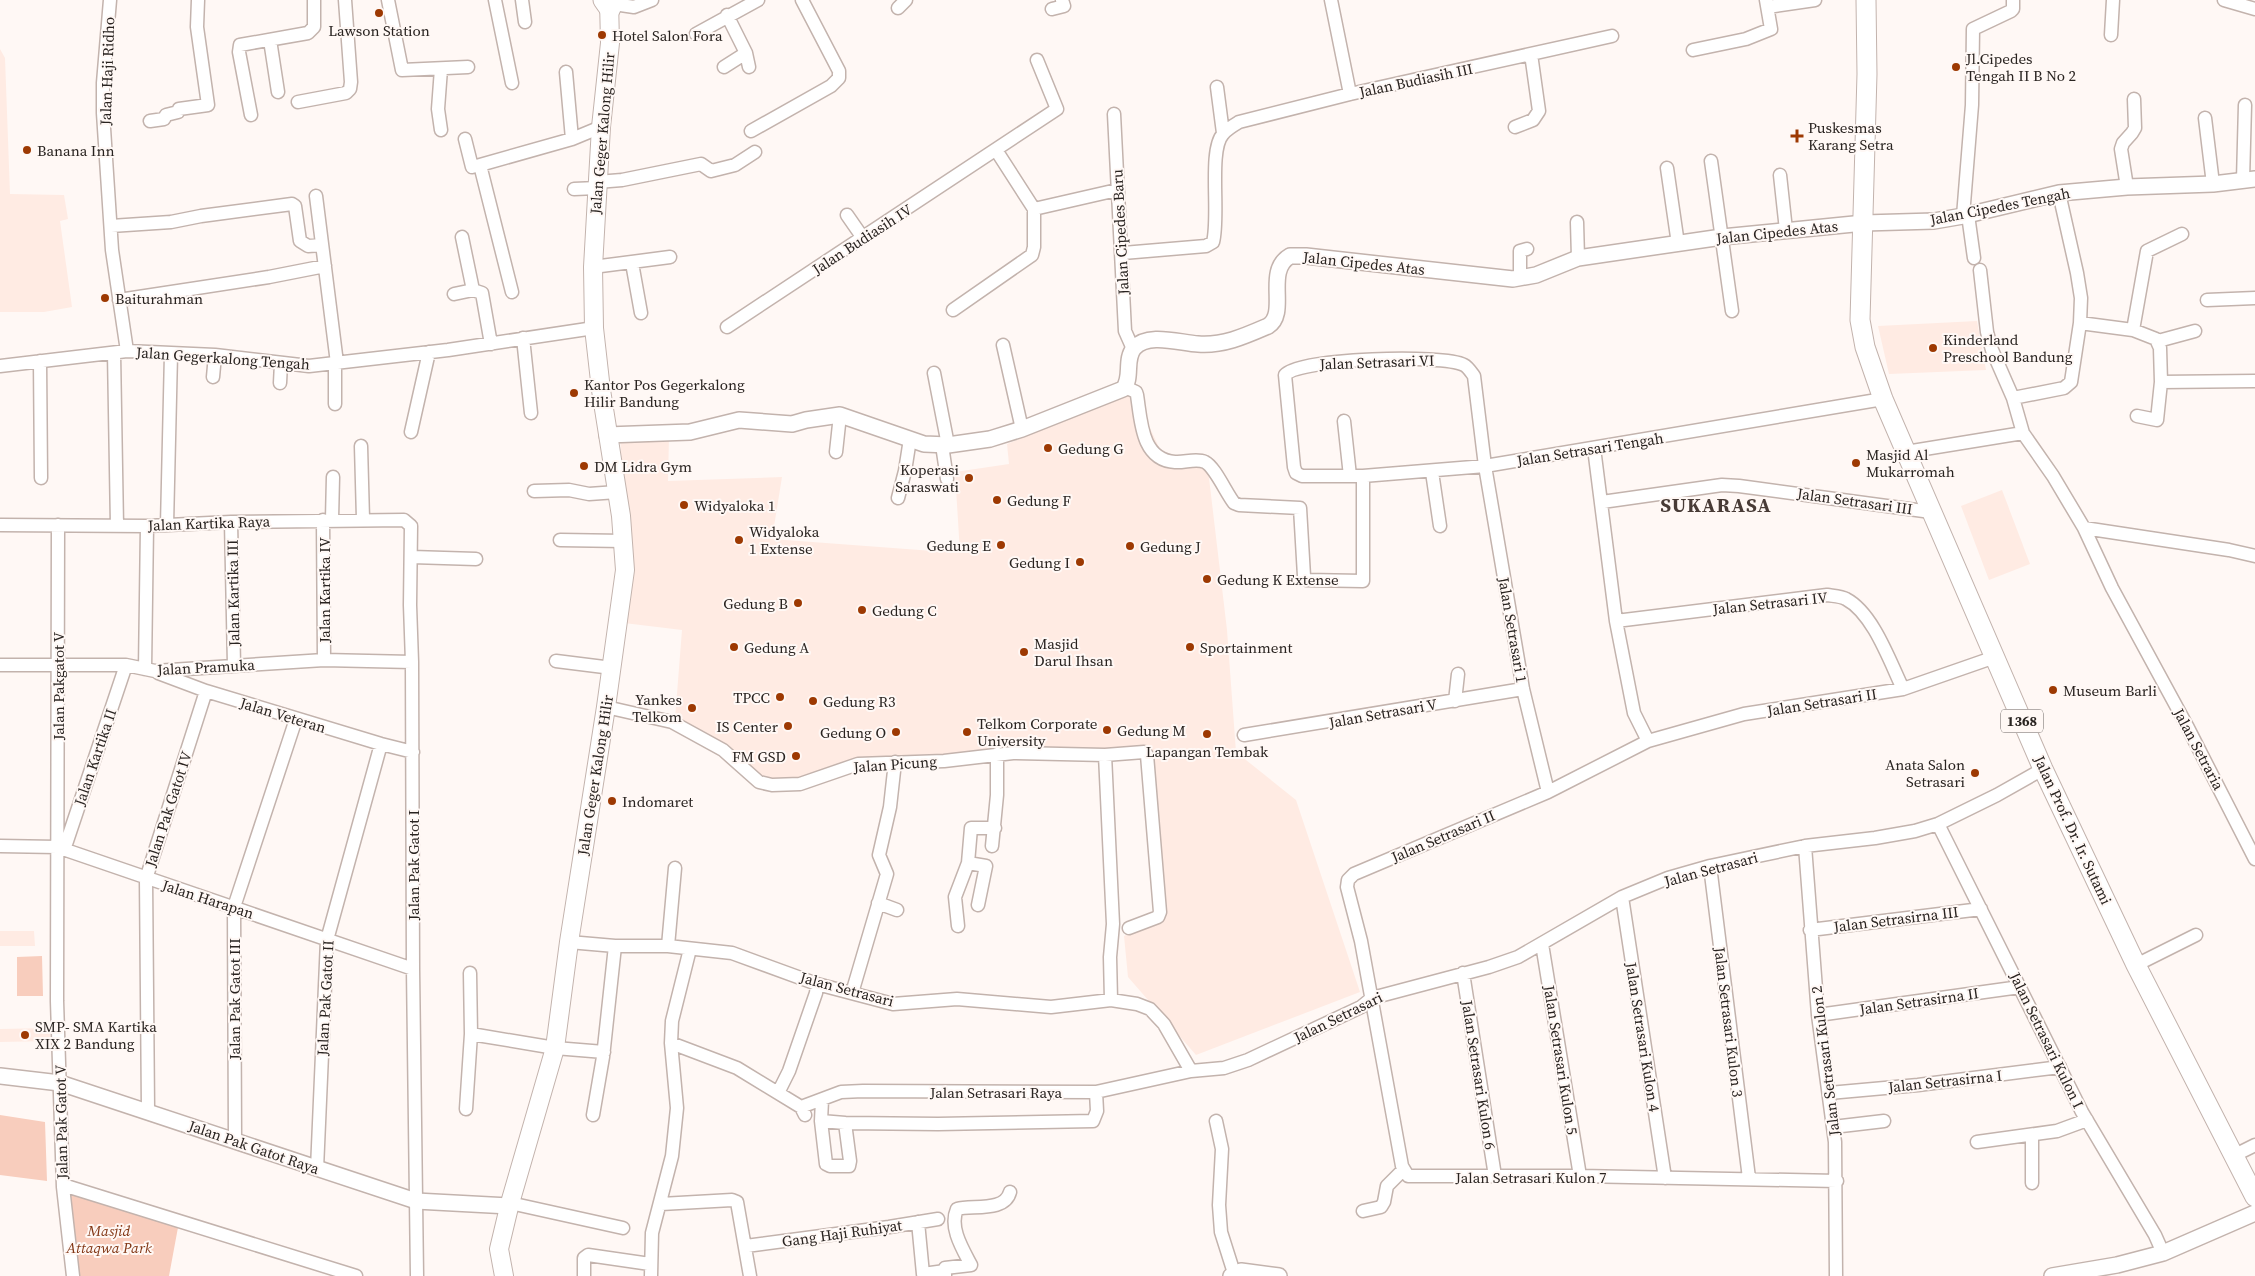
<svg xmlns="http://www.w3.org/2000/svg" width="2255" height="1276" font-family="'Source Serif 4',serif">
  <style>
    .built { fill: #ffebe3 }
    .green { fill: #f8cdbd }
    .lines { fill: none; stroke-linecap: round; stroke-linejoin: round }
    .minor-casing { stroke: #c3b3ad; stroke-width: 15 }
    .tertiary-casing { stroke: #c3b3ad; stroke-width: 18 }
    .secondary-casing { stroke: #c3b3ad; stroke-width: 20 }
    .primary-casing { stroke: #c3b3ad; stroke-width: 21 }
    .minor { stroke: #fff; stroke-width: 12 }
    .tertiary { stroke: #fff; stroke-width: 15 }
    .secondary { stroke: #fff; stroke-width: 18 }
    .primary { stroke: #fff; stroke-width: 19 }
    .poi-dot { fill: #9d3902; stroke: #fff8f5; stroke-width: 2 }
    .labels { text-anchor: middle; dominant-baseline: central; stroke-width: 4; stroke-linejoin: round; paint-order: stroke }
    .shield { fill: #fff8f5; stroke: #696360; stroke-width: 1 }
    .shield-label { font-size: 14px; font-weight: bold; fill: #292320 }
    .poi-label { font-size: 15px; fill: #292320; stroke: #fff8f5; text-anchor: start }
    .street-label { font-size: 15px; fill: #292320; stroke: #fff8f5 }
    .park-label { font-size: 15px; font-style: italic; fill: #823614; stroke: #fff8f5 }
    .district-label { font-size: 20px; font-weight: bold; letter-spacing: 1px; fill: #483b36; stroke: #fff8f5 }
  </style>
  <rect width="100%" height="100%" fill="#fff8f5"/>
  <path class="built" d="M0,49l5,9 5,136 54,1 4,24 -8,2 12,86 -28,5h-44z
    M1977,321l9,49 -97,4 -11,-48z
    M1133,392l32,68 42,1 20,169 9,122 60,48 64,192 -164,63 -68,-78 -4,-41 38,-16 -12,-169 -8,-5 -39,3 -251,10 -21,11 -32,9 -37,1 -87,-61 7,-89 -58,-7 5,-62 -9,-123 49,-1 -1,44 114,-4 -10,62 188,14 -5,-81 54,-8 -2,-20z
    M2002,490l28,74 -41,16 -28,-74z
    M0,931h34l1,15h-35z
    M50,1028v13l-50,1v-13z"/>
  <path class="green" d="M42,956l1,40h-26v-39z
    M0,1115l45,7 2,59 -47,-6z
    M65,1186l114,36 -10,54h-94z"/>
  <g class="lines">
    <defs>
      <path id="minor" d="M110,0l-7,83v30l9,137 15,101
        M388,0l14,70 66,-3
        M495,0l17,83
        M522,0l3,22
        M1331,0l19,94
        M2224,0l31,9
        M614,4l20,3 18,-7
        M1768,7l47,-7
        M898,8l8,-8
        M1052,9l12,-3 -2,-6
        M727,15l19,38 3,14
        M696,34l62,-34
        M2111,35l2,-35
        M270,40l8,52
        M1693,50l53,-11 25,-10 -5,-29
        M724,67l22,-14
        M566,72l6,67
        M1217,87l6,46
        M298,102l48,-9 4,-4 1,-7 -6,-82
        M1114,114l11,217 8,18
        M251,115l-12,-63 1,-7 68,-12 6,-6v-27
        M2205,118l8,66
        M150,121l14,-2 2,-4 12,-3 1,-3 29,-4 -11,-78 1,-27
        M1515,127l18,-7 6,-9 -8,-57
        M441,130l-3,-21 3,-40
        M751,131l80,-45 8,-8v-7l-37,-71
        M465,139l7,28 8,-2
        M996,150l38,59 83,-19
        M1711,161l21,150
        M1667,168l11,76
        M1780,175l6,55
        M2243,180l2,-75
        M597,182l25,-2 79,-16 10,7 24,-6 20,-13
        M2127,187l-6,-38 2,-6 9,-10 3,-5 -1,-29
        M574,189l23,-1
        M316,196l21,167
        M847,215l16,23
        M1968,215l6,43
        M1963,216l9,-111 1,-76 38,-18 2,-2v-9
        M1577,222l1,36
        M111,226l60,-4 30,-6 91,-12 3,2 5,35 8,5 14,-1
        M462,237l11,53
        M1123,253l83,-7 7,-4c7,-26 -5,-92 10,-108 4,-5 11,-9 16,-12l111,-28 262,-58
        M632,263l9,50
        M593,267l77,-10
        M1980,270l7,62 5,18 21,48 10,35 30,43 31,52 28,60 75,138 68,133
        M1520,278v-27l7,-2
        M512,292l-32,-127 92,-26 29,-12
        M454,294l19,-4 9,3 9,51
        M119,300l150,-23 56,-11
        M2207,300l48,-2
        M953,310l79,-55 2,-8v-38
        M2080,323l53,7 23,9 4,9 1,34 94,-1
        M727,327l330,-218 -20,-49
        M2133,330l14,-79 35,-17
        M523,338l8,75
        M2158,341l37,-10
        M1003,345l19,84
        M114,353l3,173
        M40,361l1,117
        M335,363v41
        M0,366l127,-15 88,4 94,11 139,-16 146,-22
        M934,373l14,72
        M213,377l2,-22
        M280,383l1,-20
        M1125,387l11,5 1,3c4,25 4,65 38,67 9,1 21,-4 30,0 10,5 21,31 29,41l5,2 61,3 4,68 2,4 57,1v-105
        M2013,398l51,-10 7,-6 9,-59 1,-25 -4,-25 -18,-80
        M2137,416l20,4 4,-38
        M1344,421l6,55
        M411,432l18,-80
        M942,445l5,34
        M361,446l2,73
        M1594,448l22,173 18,92 14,28
        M836,452l4,-37
        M1906,452l117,-19
        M1432,472l8,54
        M534,491l35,-1 20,4 28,-2
        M898,498l7,-27 5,-32
        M1602,502l120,-17 17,1 192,26
        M332,519l1,-42
        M323,520l1,140
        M231,522l3,143
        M0,525l147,1 84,-4 173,-2 7,6 -1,79 2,57 1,307 4,307
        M58,525l-1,476 6,186 10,89
        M167,525l4,-171
        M2084,528l145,22 26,6
        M560,540l64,1
        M412,557l64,2
        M1616,621l211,-26c6,1 14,1 19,4 27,14 44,63 57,90
        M556,661l56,7
        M0,665h126l29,6 169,-11 88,2
        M145,669l2,-143
        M158,673l48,18 175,53 32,8
        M1455,701l3,-27
        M606,707l66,15 51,28 36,32 13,3 28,-1 58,-20 86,-3 69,-8 92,2 39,-3 3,3 13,157 -2,5 -29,11
        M1244,735l279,-46
        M1105,755l8,169 -3,33 1,43
        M1548,792l-25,-103 -38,-223 -11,-90c-3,-4 -6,-9 -10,-11 -21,-11 -164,-7 -179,10l9,92 2,6 6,3h61l122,-10 398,-67
        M1938,824l144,288 73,123 8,18
        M0,846l57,1 356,122
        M992,846l5,-51v-41
        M1805,846l13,169 17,127 1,134
        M64,850l62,-185
        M968,863l18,3 -8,39
        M1710,866l39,312
        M1622,897l43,281
        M878,903l19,7
        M958,926l-3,-29 13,-34 3,-35h24
        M1810,930l171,-21
        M569,942l46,4h53l64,7 85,31 76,20 64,-5 94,8 60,-7 26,4 13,5 14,15 27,47
        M1542,944l38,232
        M668,946l7,-78
        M2136,965l60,-30
        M1463,973l32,203
        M852,993l35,-119 -8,-19 11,-48 5,-45
        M1818,1015l202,-28
        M471,1034l84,14 49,4
        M671,1043l66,25 64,39 4,8
        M778,1093l11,-22 27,-78 1,-9
        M1829,1093l89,-8 142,-18
        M822,1100l-1,21 5,43 4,2h19l1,-5 -5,-38 93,1 155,-3 4,-10 -1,-19
        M801,1107l40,-15 22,-1 233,1 95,-21 33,-3 24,-8 113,-53 11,-9 117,-31 29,-10 104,-60 46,-19 42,-12 95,-20 70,-8 40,-7 23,-7 59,-29 46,-26
        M466,1109l5,-75 -1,-61
        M148,1110l-2,-231 60,-188
        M593,1115l10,-58 12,-111
        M821,1121l24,2
        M1216,1121l6,28 -3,56 2,27 13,41
        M1833,1127l51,-6
        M235,1140l-1,-233 62,-188
        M1977,1142l80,-11 30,-11
        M2233,1156l22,-11
        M317,1169l10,-229 54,-196
        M1837,1181l-257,-5h-172l-6,-10 -41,-225 -14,-54 1,-7 6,-6 194,-82 100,-51 96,-27 159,-25 92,-32
        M2032,1183v-48
        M63,1185l293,91
        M510,1203l113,25
        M661,1204l71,-4 5,2 13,74
        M1363,1211l18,-4 3,-5 3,-16 16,-16
        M918,1222l5,52 22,-3
        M746,1246l143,-19 49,-8
        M584,1276v-18l4,-3 62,9
        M651,1276l1,-43 20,-77 5,-48 -6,-65 1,-22 18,-72
        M945,1276v-8l26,-3c-9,-17 -22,-38 -14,-56 16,-4 48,3 53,-17"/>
      <path id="tertiary" d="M607,435l83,-3 49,-12 53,4 14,-4 34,-5 84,29 24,1 42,-6 32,-10 101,-40c10,-11 1,-29 11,-41 14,-16 46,-5 64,-4 25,2 47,-8 70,-18 21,-13 -4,-55 22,-70h16l207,23 23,-4 42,-17 144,-21 142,-14 70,-2 29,-5 96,-23 68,-6 86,-3 42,-5
        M0,1076l60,7 356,118 93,5
        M1231,1276l10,-5 38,5
        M2052,1276l65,-11 46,-12 92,-40"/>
      <path id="secondary" d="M504,1276l-5,-27 11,-46 45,-155 14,-106 37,-235 19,-137 -4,-54 -20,-126 -7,-62 -1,-61 8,-140 9,-84 -1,-43"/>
      <path id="primary" d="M603,0l7,10 5,-10
        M1866,0l1,74 -7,246 5,27 18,52 160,370 93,196 119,232"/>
    </defs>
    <use href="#minor" class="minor-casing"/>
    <use href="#tertiary" class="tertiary-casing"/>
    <use href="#secondary" class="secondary-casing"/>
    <use href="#primary" class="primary-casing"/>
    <use href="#minor" class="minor"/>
    <use href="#tertiary" class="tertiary"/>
    <use href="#secondary" class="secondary"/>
    <use href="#primary" class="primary"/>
  </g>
  <g class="poi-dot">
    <circle cx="379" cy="13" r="5"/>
    <circle cx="602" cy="35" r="5"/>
    <circle cx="1956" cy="67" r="5"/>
    <path d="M1794.5 128.5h5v5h5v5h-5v5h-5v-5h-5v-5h5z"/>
    <circle cx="27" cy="150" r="5"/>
    <circle cx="105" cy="298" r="5"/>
    <circle cx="1933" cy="348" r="5"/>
    <circle cx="574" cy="393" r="5"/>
    <circle cx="1048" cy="448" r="5"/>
    <circle cx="1856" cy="463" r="5"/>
    <circle cx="584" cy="466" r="5"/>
    <circle cx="969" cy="478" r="5"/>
    <circle cx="997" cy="500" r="5"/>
    <circle cx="684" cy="505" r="5"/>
    <circle cx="739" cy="540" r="5"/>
    <circle cx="1001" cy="545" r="5"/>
    <circle cx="1130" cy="546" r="5"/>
    <circle cx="1080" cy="562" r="5"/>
    <circle cx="1207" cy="579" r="5"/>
    <circle cx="798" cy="603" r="5"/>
    <circle cx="862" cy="610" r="5"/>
    <circle cx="734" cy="647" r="5"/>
    <circle cx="1190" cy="647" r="5"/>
    <circle cx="1024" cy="652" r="5"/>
    <circle cx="2053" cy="690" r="5"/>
    <circle cx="780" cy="697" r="5"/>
    <circle cx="813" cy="701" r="5"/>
    <circle cx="692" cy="708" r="5"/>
    <circle cx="788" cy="726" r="5"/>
    <circle cx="1107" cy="730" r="5"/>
    <circle cx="896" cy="732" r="5"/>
    <circle cx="967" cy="732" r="5"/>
    <circle cx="1207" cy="734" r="5"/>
    <circle cx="796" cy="756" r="5"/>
    <circle cx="1975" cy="773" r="5"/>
    <circle cx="612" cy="801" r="5"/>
    <circle cx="25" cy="1035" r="5"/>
  </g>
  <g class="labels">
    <rect class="shield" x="2001" y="709.5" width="42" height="23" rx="4"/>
    <g class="shield-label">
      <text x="2022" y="721">1368</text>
    </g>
    <g class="poi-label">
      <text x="379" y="30" text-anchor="middle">Lawson Station</text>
      <text x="612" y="35">Hotel Salon Fora</text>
      <text x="1966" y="58">Jl.Cipedes<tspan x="1966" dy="17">Tengah II B No 2</tspan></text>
      <text x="1808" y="127">Puskesmas<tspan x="1808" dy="17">Karang Setra</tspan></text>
      <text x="37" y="150">Banana Inn</text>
      <text x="115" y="298">Baiturahman</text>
      <text x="1943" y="339">Kinderland<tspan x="1943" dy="17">Preschool Bandung</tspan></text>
      <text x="584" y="384">Kantor Pos Gegerkalong<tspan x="584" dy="17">Hilir Bandung</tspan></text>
      <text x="1058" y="448">Gedung G</text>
      <text x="1866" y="454">Masjid Al<tspan x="1866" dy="17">Mukarromah</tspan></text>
      <text x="594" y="466">DM Lidra Gym</text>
      <text x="959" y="469" text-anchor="end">Koperasi<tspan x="959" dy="17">Saraswati</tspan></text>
      <text x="1007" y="500">Gedung F</text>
      <text x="694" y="505">Widyaloka 1</text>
      <text x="749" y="531">Widyaloka<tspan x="749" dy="17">1 Extense</tspan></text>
      <text x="991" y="545" text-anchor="end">Gedung E</text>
      <text x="1140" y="546">Gedung J</text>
      <text x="1070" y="562" text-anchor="end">Gedung I</text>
      <text x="1217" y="579">Gedung K Extense</text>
      <text x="788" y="603" text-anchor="end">Gedung B</text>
      <text x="872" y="610">Gedung C</text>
      <text x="1034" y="643">Masjid<tspan x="1034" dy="17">Darul Ihsan</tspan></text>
      <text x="744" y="647">Gedung A</text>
      <text x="1200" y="647">Sportainment</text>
      <text x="2063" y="690">Museum Barli</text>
      <text x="770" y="697" text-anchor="end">TPCC</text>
      <text x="682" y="699" text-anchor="end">Yankes<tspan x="682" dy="17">Telkom</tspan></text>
      <text x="823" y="701">Gedung R3</text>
      <text x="977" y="723">Telkom Corporate<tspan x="977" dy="17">University</tspan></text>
      <text x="778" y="726" text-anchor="end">IS Center</text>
      <text x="1117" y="730">Gedung M</text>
      <text x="886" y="732" text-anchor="end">Gedung O</text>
      <text x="1207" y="751" text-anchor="middle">Lapangan Tembak</text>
      <text x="786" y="756" text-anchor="end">FM GSD</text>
      <text x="1965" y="764" text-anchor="end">Anata Salon<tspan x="1965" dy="17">Setrasari</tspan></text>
      <text x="622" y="801">Indomaret</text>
      <text x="35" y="1026">SMP- SMA Kartika<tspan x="35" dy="17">XIX 2 Bandung</tspan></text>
    </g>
    <g class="street-label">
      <text transform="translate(107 71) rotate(-88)">Jalan Haji Ridho</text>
      <text transform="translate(1416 80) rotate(-12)">Jalan Budiasih III</text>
      <text transform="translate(602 133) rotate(-85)">Jalan Geger Kalong Hilir</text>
      <text transform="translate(2000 206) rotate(-11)">Jalan Cipedes Tengah</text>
      <text transform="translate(1120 232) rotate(-93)">Jalan Cipedes Baru</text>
      <text transform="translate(1777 232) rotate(-6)">Jalan Cipedes Atas</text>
      <text transform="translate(862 239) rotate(-33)">Jalan Budiasih IV</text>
      <text transform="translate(1364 263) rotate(6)">Jalan Cipedes Atas</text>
      <text transform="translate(223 358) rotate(4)">Jalan Gegerkalong Tengah</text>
      <text transform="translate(1377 362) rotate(-2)">Jalan Setrasari VI</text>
      <text transform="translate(1590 449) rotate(-9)">Jalan Setrasari Tengah</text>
      <text transform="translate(1855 501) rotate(8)">Jalan Setrasari III</text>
      <text transform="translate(209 523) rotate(-2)">Jalan Kartika Raya</text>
      <text transform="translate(324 590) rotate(-90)">Jalan Kartika IV</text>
      <text transform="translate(233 593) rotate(-91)">Jalan Kartika III</text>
      <text transform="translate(1770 603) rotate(-6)">Jalan Setrasari IV</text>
      <text transform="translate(1513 630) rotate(80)">Jalan Setrasari 1</text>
      <text transform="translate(206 667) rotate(-3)">Jalan Pramuka</text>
      <text transform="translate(58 686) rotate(-90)">Jalan Pakgatot V</text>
      <text transform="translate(1822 702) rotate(-9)">Jalan Setrasari II</text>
      <text transform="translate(1383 713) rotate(-10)">Jalan Setrasari V</text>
      <text transform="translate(283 715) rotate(17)">Jalan Veteran</text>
      <text transform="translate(2199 749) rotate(62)">Jalan Setraria</text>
      <text transform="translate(95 757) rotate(-71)">Jalan Kartika II</text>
      <text transform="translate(895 764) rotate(-4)">Jalan Picung</text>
      <text transform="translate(595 775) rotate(-81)">Jalan Geger Kalong Hilir</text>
      <text transform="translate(168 809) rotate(-72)">Jalan Pak Gatot IV</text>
      <text transform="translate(2073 830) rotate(65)">Jalan Prof. Dr. Ir. Sutami</text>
      <text transform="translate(1443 836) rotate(-23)">Jalan Setrasari II</text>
      <text transform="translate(413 865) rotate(-90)">Jalan Pak Gatot I</text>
      <text transform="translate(1711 869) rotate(-15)">Jalan Setrasari</text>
      <text transform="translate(208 899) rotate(18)">Jalan Harapan</text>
      <text transform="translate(1896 919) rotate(-7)">Jalan Setrasirna III</text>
      <text transform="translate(847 989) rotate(15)">Jalan Setrasari</text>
      <text transform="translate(325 998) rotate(-87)">Jalan Pak Gatot II</text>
      <text transform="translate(234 999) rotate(-90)">Jalan Pak Gatot III</text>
      <text transform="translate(1919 1001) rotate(-8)">Jalan Setrasirna II</text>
      <text transform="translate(1338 1017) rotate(-26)">Jalan Setrasari</text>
      <text transform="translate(1729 1022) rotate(83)">Jalan Setrasari Kulon 3</text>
      <text transform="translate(1643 1037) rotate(81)">Jalan Setrasari Kulon 4</text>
      <text transform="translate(2047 1040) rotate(64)">Jalan Setrasari Kulon I</text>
      <text transform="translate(1561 1060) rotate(81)">Jalan Setrasari Kulon 5</text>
      <text transform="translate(1825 1061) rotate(-97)">Jalan Setrasari Kulon 2</text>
      <text transform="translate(1479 1075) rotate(81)">Jalan Setrasari Kulon 6</text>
      <text transform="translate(1945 1081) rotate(-6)">Jalan Setrasirna I</text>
      <text x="996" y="1092">Jalan Setrasari Raya</text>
      <text transform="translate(61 1122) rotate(-91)">Jalan Pak Gatot V</text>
      <text transform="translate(254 1147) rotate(19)">Jalan Pak Gatot Raya</text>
      <text x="1531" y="1177">Jalan Setrasari Kulon 7</text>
      <text transform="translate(842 1233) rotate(-8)">Gang Haji Ruhiyat</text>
    </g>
    <g class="park-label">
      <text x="109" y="1230">Masjid<tspan x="109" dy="17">Attaqwa Park</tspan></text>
    </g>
    <g class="district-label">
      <text x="1716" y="505">SUKARASA</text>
    </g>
  </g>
</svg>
